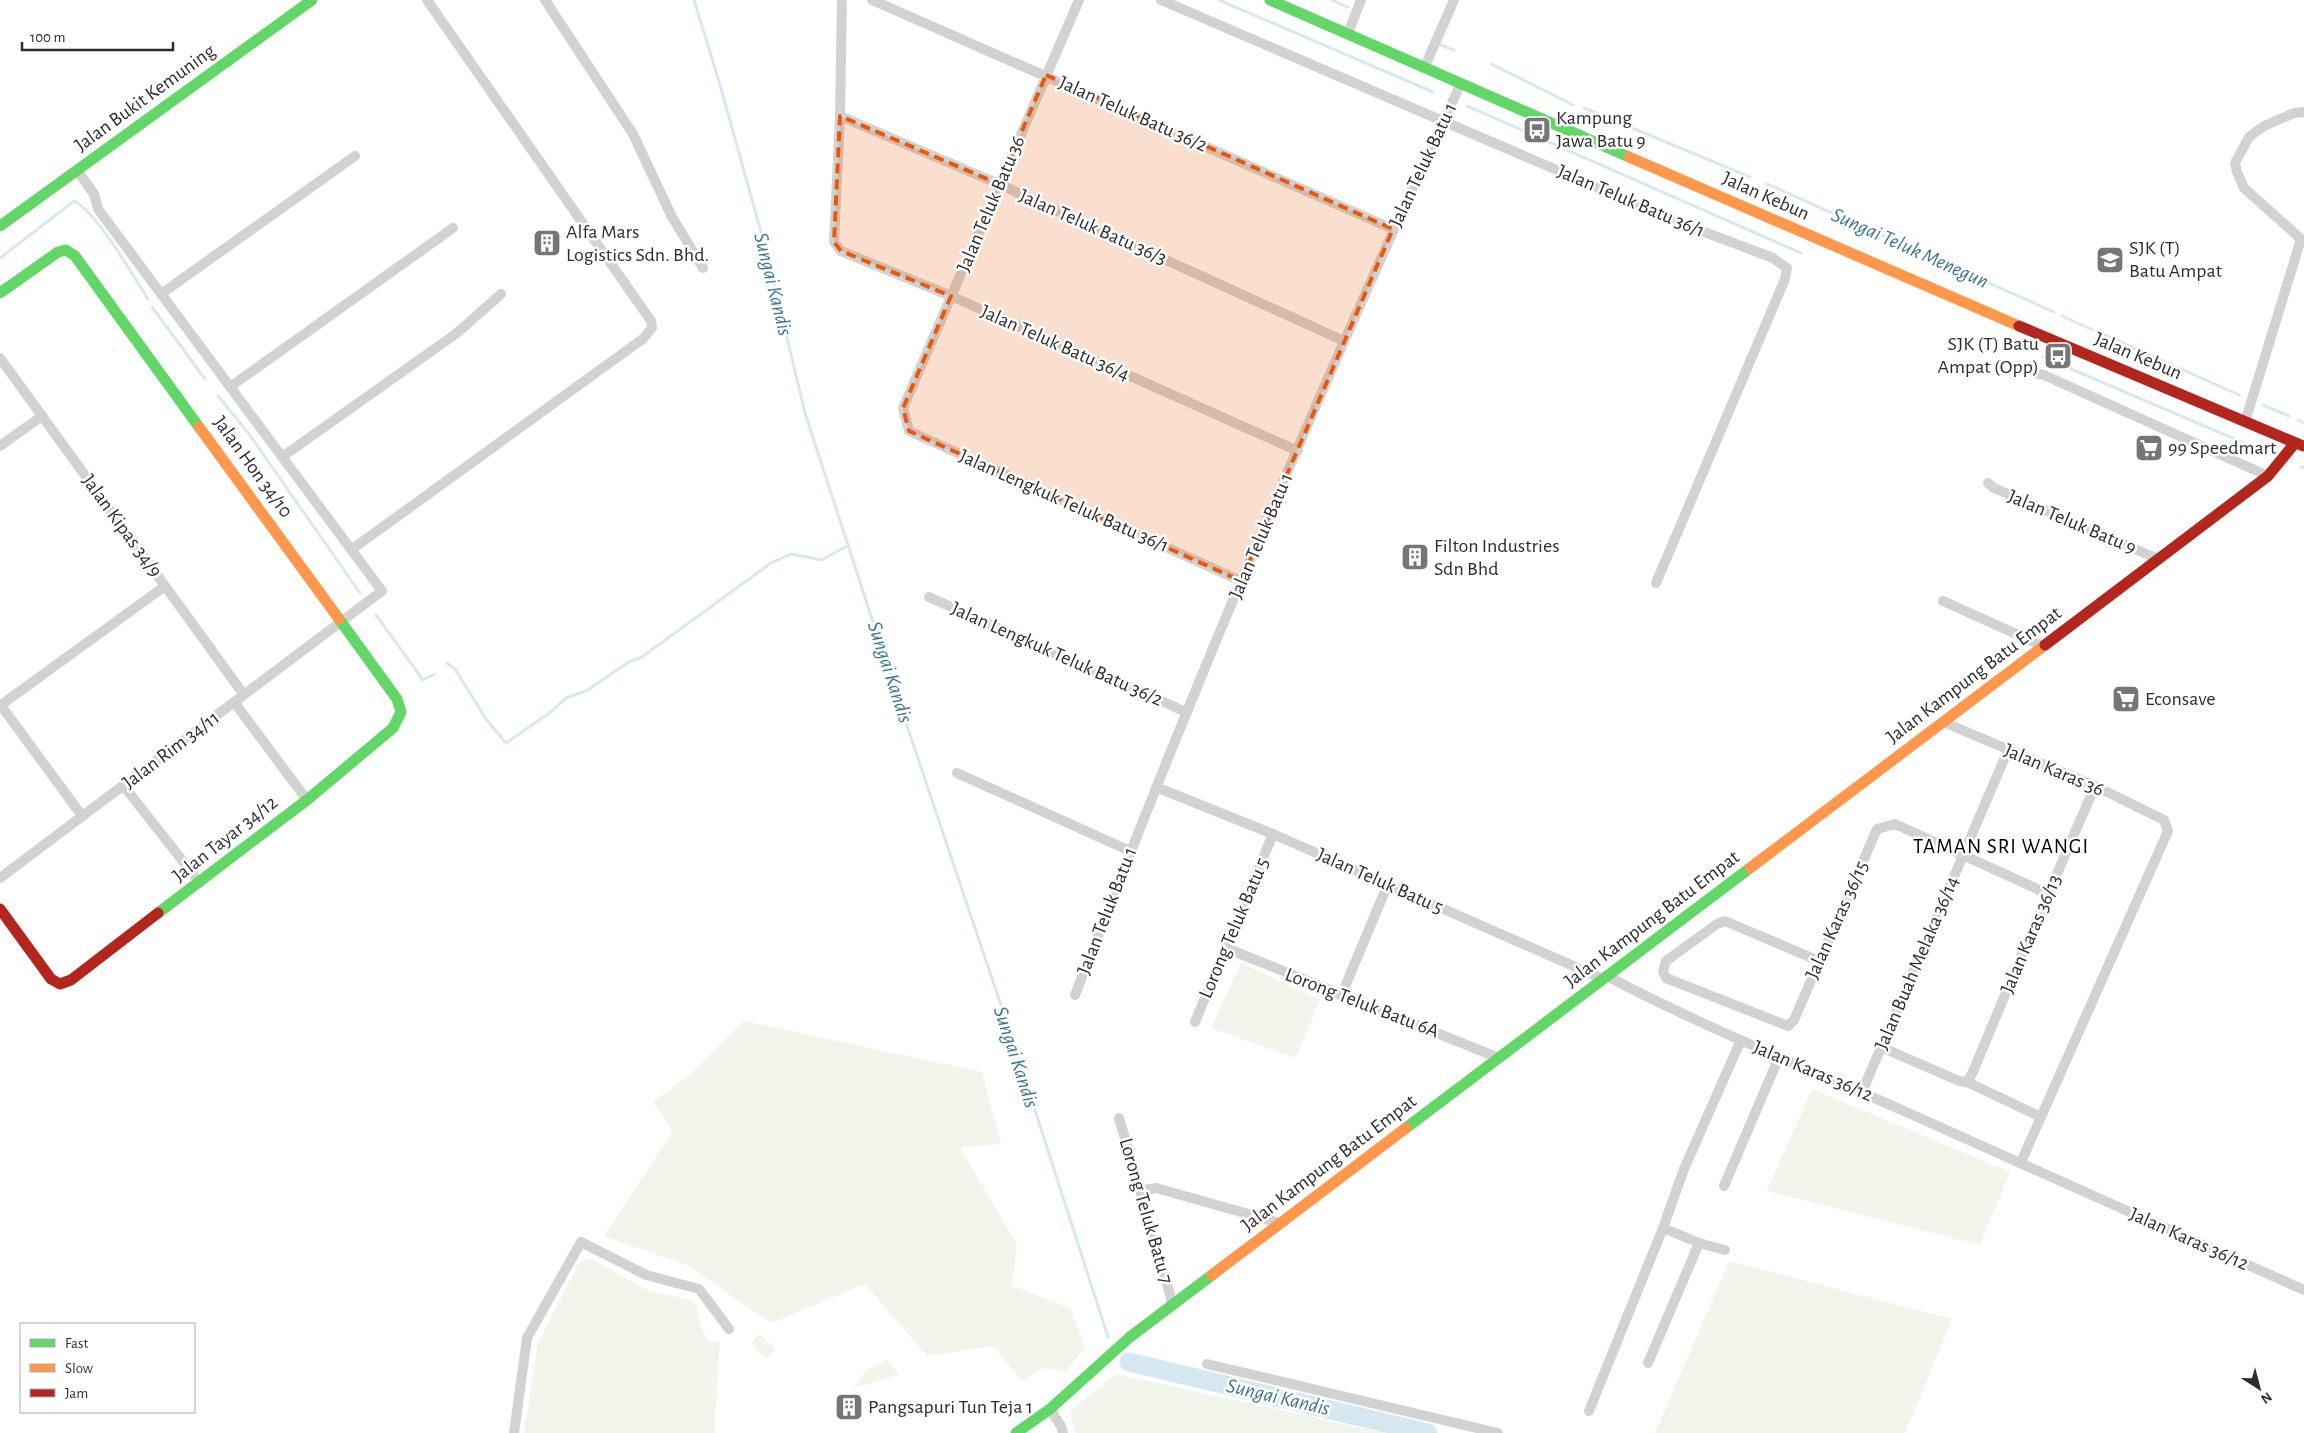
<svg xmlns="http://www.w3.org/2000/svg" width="2304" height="1433" font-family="'Alegreya Sans',sans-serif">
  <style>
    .green { fill: #f1f5eb }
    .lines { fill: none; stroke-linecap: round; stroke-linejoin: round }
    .stream { stroke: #d6e9f2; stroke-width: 3 }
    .river { stroke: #d6e9f2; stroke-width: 19 }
    .street { stroke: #d2d2d2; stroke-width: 10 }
    .fast { stroke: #63d668; stroke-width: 11 }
    .slow { stroke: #ff974d; stroke-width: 11 }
    .jam { stroke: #b3261e; stroke-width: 11 }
    .marked { fill: #e8590c; fill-opacity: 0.2; stroke: #e8590c; stroke-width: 4; stroke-dasharray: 10 6; stroke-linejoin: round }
    .labels { text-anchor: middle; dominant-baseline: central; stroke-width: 5; stroke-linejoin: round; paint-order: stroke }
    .street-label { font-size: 20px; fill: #2d2d2d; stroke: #fff }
    .poi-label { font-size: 20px; fill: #2d2d2d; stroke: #fff; text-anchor: start }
    .water-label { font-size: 21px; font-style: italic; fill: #387692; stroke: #fff }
    .neighbourhood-label { font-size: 21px; letter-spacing: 1px; fill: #000; stroke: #fff }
  </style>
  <rect width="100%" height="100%" fill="#fff"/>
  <path class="green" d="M1241,963l79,37 -25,58 -84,-30z
    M744,1021l238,51 19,72 -41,3 57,98 -5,41 58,22 15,39 -20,25 -20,-4 -23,13 -29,-35 -66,10 -62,-72 -94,39 -84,-58 -83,-29 69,-105 -20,-29 39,-29z
    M1812,1089l198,83 -30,73 -213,-54z
    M591,1258l53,31 49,12c11,18 2,24 17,40h10l-6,92h-190l14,-90 42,-82z
    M1729,1261l223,58 -47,114h-250z
    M759,1334l17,15 -9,10 -16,-15z
    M887,1360l12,15 -46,13 13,-18z
    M1116,1374l269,59h-310l-5,-22z"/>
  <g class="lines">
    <path class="stream" d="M694,0l24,78 47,168 40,167 96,295 104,309 103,320
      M1219,0l214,92
      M1332,0l16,7
      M1438,44l16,6
      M1491,64l82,41
      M1467,106l334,147
      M1584,108l166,69
      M1767,184l287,128
      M0,258l74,-57c23,11 59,75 74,98
      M152,307l53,72
      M2062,316l31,14
      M2101,333l138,62
      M2043,357l222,95
      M218,396l31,38 111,159
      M2263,405l26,11
      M2298,420l6,3
      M2301,467l3,1
      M376,615l47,65 12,-6
      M447,663l8,6 31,50 20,24 46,-32 14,-13 22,-8 39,-27 15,-6 129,-94 20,-9 31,6 25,-14"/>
    <path class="river" d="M1129,1362l299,71"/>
    <path class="street" d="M545,0l88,134 39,83 31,51
      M842,0l-2,116 -6,126 7,9 110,45 347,155
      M872,0l521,229
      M1079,0l-176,408 6,23 332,150
      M1161,0l517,222 95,36 14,10 -2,11 -129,304
      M1348,33l13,-33
      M1425,66l29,-66
      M840,116l159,68 345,157
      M161,294l194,-138
      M0,358l244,337
      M2034,373l10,2 224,101
      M230,387l223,-159
      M2245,422l56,-183 -57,-51 -7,-16 -2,-9 14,-26 15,-11 30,-13 10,-1
      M0,446l42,-30
      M282,457l175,-124 44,-39
      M1988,483l6,5 164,71
      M351,550l293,-212 8,-10 -1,-7 -224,-321
      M929,597l257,115
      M1943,601l100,45
      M234,702l73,98
      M0,704l82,112
      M1,705l164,-119
      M1943,722l152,64 69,34 4,11 -147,331
      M957,773l173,78
      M123,785l77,98
      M1156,787l117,47 330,145
      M0,878l382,-287 -284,-382 -4,-15 -17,-24
      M1226,948l273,110
      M1819,961l-94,-40 -8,3 -51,37 -3,10 3,7 122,48 6,-6 83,-191 18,-5 153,70
      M1607,976c96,51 198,91 297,135 134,59 266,120 400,179
      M1075,995c118,-309 247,-612 386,-912
      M1341,996l47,-112
      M1195,1022l78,-188
      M1881,1047l78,34 8,1 74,35
      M1967,1082l5,-8 45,-108 78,-180
      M1862,1092l146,-342
      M1119,1118l54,187
      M1724,1186l55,-129
      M1140,1191l16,-3 124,35
      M1663,1228l36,15 26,7
      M1648,1363l51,-120
      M1207,1364l291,69
      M1050,1409l11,17 2,7
      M1589,1411l74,-183 21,-59 57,-129
      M514,1433l13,-95 54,-96 65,33 53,14 30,40"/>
    <path class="fast" d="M1270,0l359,157
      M0,226l312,-226
      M0,293l58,-41 8,-2 9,6 124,171
      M158,913l149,-113 86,-72 8,-16 -4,-13 -58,-80
      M1406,1128l344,-260
      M1016,1433l34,-24 80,-72 82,-62"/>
    <path class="slow" d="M1629,157l390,169
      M199,427l140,192
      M1750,868l295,-223
      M1212,1275l194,-147"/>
    <path class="jam" d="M2019,326l284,120
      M2045,645l223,-169 27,-33
      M0,909l51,70 9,5 11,-4 87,-67"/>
  </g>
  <path class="marked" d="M1046,75l347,154 -152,352 -332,-150 -6,-23 48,-112 -110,-45 -7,-9 6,-126 159,68z"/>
  <defs>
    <symbol id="bus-square" viewBox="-11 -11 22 22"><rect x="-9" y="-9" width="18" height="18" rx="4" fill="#767676" stroke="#fff"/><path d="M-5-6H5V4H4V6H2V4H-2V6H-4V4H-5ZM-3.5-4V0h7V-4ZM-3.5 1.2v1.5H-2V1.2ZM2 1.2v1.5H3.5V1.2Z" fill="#fff"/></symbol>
    <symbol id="building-square" viewBox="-11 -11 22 22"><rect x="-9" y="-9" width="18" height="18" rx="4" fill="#767676" stroke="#fff"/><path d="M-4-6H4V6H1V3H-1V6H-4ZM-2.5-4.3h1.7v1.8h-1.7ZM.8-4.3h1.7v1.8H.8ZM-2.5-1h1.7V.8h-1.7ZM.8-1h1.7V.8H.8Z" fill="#fff"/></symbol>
    <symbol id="school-square" viewBox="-11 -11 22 22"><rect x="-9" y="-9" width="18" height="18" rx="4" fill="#767676" stroke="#fff"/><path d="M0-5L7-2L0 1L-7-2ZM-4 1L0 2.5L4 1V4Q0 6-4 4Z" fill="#fff"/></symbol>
    <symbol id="supermarket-square" viewBox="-11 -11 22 22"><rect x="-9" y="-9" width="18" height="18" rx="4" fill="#767676" stroke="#fff"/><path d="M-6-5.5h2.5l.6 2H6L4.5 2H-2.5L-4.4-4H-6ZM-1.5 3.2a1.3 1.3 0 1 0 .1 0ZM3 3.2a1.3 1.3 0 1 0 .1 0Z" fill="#fff"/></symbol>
  </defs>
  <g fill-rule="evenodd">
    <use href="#bus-square" x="1521" y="114" width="32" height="32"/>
    <use href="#building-square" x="531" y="227" width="32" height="32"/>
    <use href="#school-square" x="2094" y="244" width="32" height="32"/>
    <use href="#bus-square" x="2042" y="340" width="32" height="32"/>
    <use href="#supermarket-square" x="2133" y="432" width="32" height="32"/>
    <use href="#building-square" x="1399" y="541" width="32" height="32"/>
    <use href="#supermarket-square" x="2110" y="683" width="32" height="32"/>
    <use href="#building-square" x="833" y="1391" width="32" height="32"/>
  </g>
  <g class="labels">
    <g class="street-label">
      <text transform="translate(145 98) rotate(-36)">Jalan Bukit Kemuning</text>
      <text transform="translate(1133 114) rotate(24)">Jalan Teluk Batu 36/2</text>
      <text transform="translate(1423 165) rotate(-65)">Jalan Teluk Batu 1</text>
      <text transform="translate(1766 196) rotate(24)">Jalan Kebun</text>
      <text transform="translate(1631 201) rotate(23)">Jalan Teluk Batu 36/1</text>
      <text transform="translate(991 204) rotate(-67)">Jalan Teluk Batu 36</text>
      <text transform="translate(1093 227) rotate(24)">Jalan Teluk Batu 36/3</text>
      <text transform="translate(1055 343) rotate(24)">Jalan Teluk Batu 36/4</text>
      <text transform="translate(2138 356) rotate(23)">Jalan Kebun</text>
      <text transform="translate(253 467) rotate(54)">Jalan Hon 34/10</text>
      <text transform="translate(1064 501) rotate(24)">Jalan Lengkuk Teluk Batu 36/1</text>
      <text transform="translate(2072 522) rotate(23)">Jalan Teluk Batu 9</text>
      <text transform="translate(122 526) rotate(54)">Jalan Kipas 34/9</text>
      <text transform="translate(1261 536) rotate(-67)">Jalan Teluk Batu 1</text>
      <text transform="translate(1057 654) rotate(24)">Jalan Lengkuk Teluk Batu 36/2</text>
      <text transform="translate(1974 675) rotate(-37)">Jalan Kampung Batu Empat</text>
      <text transform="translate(171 750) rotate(-37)">Jalan Rim 34/11</text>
      <text transform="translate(2054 770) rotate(23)">Jalan Karas 36</text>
      <text transform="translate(225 839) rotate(-38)">Jalan Tayar 34/12</text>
      <text transform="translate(1380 881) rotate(24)">Jalan Teluk Batu 5</text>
      <text transform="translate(1107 911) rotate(-69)">Jalan Teluk Batu 1</text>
      <text transform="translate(1652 919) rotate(-37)">Jalan Kampung Batu Empat</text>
      <text transform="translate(1837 920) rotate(-66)">Jalan Karas 36/15</text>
      <text transform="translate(1234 928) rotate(-67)">Lorong Teluk Batu 5</text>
      <text transform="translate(2031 934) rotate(-67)">Jalan Karas 36/13</text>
      <text transform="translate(1917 963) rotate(-67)">Jalan Buah Melaka 36/14</text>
      <text transform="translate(1362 1003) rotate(21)">Lorong Teluk Batu 6A</text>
      <text transform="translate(1813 1071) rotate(23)">Jalan Karas 36/12</text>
      <text transform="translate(1329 1163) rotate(-37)">Jalan Kampung Batu Empat</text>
      <text transform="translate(1146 1211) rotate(74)">Lorong Teluk Batu 7</text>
      <text transform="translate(2189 1239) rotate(24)">Jalan Karas 36/12</text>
    </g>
    <g class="poi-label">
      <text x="1556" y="118">Kampung<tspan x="1556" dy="23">Jawa Batu 9</tspan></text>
      <text x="566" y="232">Alfa Mars<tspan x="566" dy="23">Logistics Sdn. Bhd.</tspan></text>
      <text x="2129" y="248">SJK (T)<tspan x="2129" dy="23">Batu Ampat</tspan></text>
      <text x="2039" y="344" text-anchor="end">SJK (T) Batu<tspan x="2039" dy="23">Ampat (Opp)</tspan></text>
      <text x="2168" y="448">99 Speedmart</text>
      <text x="1434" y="546">Filton Industries<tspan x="1434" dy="23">Sdn Bhd</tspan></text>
      <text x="2145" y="699">Econsave</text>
      <text x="868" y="1407">Pangsapuri Tun Teja 1</text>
    </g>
    <g class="water-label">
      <text transform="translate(1910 248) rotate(24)">Sungai Teluk Menegun</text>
      <text transform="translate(773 284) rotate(76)">Sungai Kandis</text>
      <text transform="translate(890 672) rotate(72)">Sungai Kandis</text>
      <text transform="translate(1016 1057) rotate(72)">Sungai Kandis</text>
      <text transform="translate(1278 1397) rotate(13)">Sungai Kandis</text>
    </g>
    <g class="neighbourhood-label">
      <text x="2001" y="846">TAMAN SRI WANGI</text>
    </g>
  </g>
  <rect x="20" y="1323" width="175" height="90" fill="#ffffff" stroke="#ababab"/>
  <rect x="30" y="1339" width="25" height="8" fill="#63d668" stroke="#ababab"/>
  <text x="65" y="1348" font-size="15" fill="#2d2d2d">Fast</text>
  <rect x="30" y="1364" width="25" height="8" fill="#ff974d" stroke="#ababab"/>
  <text x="65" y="1373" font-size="15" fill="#2d2d2d">Slow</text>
  <rect x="30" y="1389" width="25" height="8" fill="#b3261e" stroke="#ababab"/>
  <text x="65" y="1398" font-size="15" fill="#2d2d2d">Jam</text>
  <g transform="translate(2259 1388) rotate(144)" stroke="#ffffff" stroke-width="4" paint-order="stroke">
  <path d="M0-4L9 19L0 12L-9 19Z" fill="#2d2d2d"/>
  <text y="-8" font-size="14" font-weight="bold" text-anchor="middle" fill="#2d2d2d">N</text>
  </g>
  <path d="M22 42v8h151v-8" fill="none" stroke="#2d2d2d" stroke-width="2.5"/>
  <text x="30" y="42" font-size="15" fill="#2d2d2d" stroke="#ffffff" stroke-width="4" paint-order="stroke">100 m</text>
</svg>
